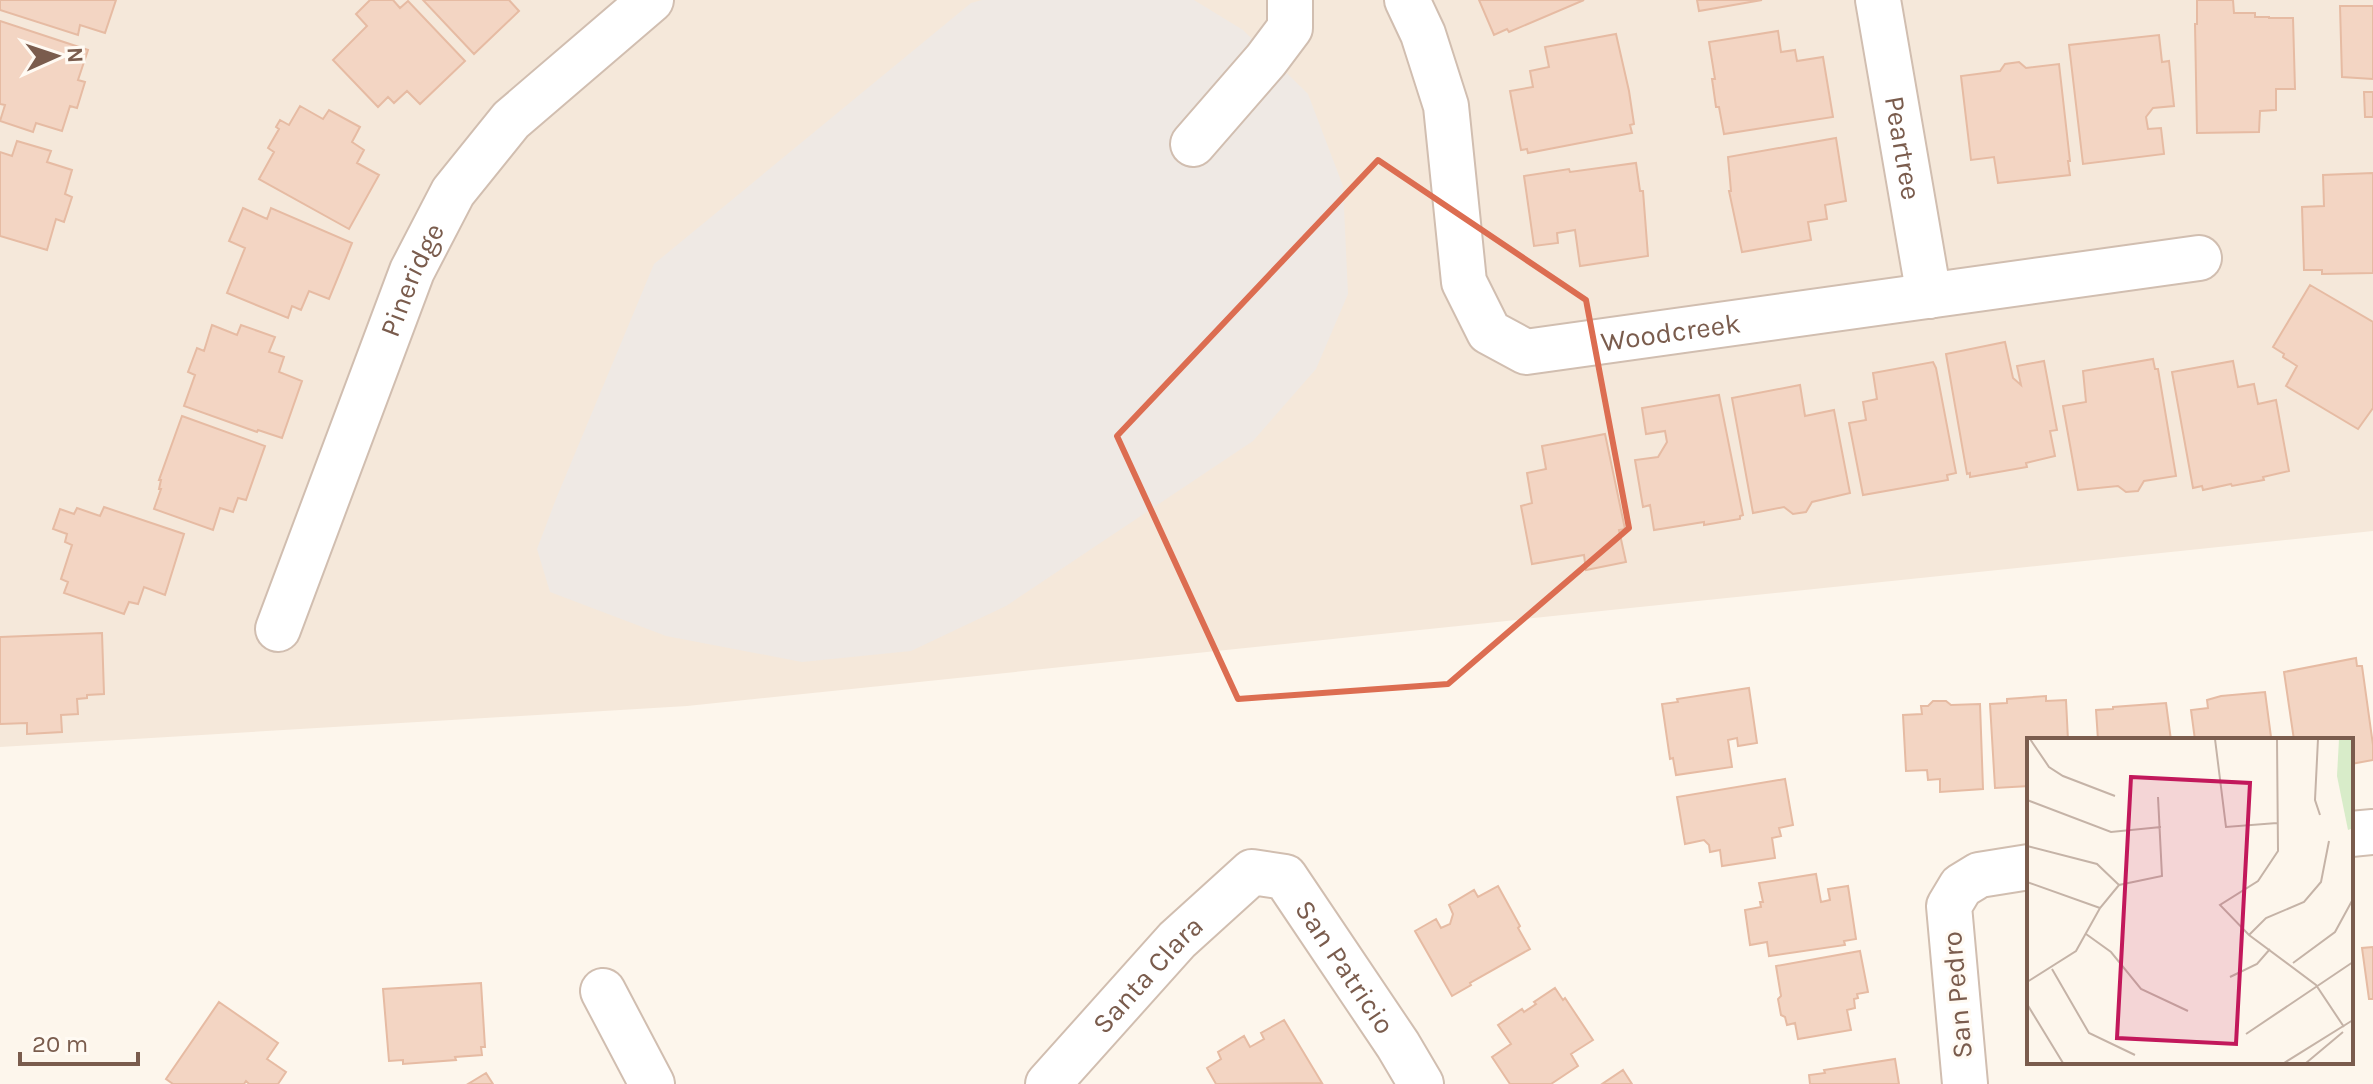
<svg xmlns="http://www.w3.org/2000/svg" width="2373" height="1084" font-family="Karla,sans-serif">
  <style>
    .residential { fill: #f5e8da }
    .industrial { fill: #efe9e4 }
    .building { fill: #f3d5c3; stroke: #e6bba3; stroke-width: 2 }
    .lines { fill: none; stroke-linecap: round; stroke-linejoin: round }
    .minor-casing { stroke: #d1beb0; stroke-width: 48 }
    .minor { stroke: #fff; stroke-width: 44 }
    .marked { fill: none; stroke: #dc6d51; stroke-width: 6; stroke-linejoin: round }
    .labels { text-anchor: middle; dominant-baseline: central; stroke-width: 6; stroke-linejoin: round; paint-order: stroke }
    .street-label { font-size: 28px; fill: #7a5c4d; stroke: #fffaf3 }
    .inset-road { fill: none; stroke: #c5b3a7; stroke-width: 2 }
    .view { fill: #c2185b; fill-opacity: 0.15; stroke: #c2185b; stroke-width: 4 }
    .inset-edge { fill: none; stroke: #7a5c4d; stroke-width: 4 }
  </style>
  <rect width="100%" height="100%" fill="#fdf6ec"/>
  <path class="residential" d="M0,0h2373v531l-1686,175 -687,41z"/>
  <path class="industrial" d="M982,0h212l49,30 65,64 35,92 5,108 -32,75 -63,72 -247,165 -95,45 -109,11 -136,-26 -116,-44 -13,-43 19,-50 98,-235 317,-261z"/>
  <path class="building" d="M0,0h116l-11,33 -25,-8 -2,10 -78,-25z
    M370,0h23l7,8 8,-7 57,60 -45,43 -13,-13 -13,12 -6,-6 -10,10 -45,-47 34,-34 -11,-12z
    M423,0h86l10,11 -45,43z
    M1479,0h105l-75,32 -2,-3 -13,6z
    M1697,0h65l-63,11z
    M2197,0h36l1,13h21v4h14v1h24l2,71h-19v21l-16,1 -1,21 -62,1 -2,-109h2z
    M2340,6h33v73l-31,-2z
    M0,21l88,29 -10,30 7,2 -8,26 -7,-2 -8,25 -26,-8 -3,9 -33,-11 5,-16 -5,-1z
    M1778,31l3,21 14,-2 2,11 26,-4 10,60 -109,17 -5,-27h-3l-4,-28h3l-6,-37z
    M1616,34l13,57 5,33 -4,1 2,8 -104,20 -1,-4 -6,1 -11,-59 23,-4 -3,-16 19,-4 -4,-20z
    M2159,35l3,27 7,-1 5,45 -21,2 -7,9 2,12 13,-1 3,26 -81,10 -14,-119z
    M2019,62l7,6 33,-4 11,97h-2l2,14 -72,8 -4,-26 -23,3 -10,-84 39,-5 5,-7z
    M2364,92h9v25h-8z
    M300,106l23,13 6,-9 31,17 -8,15 12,8 -7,13 22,12 -30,54 -90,-50 15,-27 -6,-4 11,-19 -3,-2 4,-7 9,5z
    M1836,138l10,63 -21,4 2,14 -19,3 3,18 -69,12 -13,-61h2l-3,-34z
    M17,141l34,10 -4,11 25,8 -7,24 7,3 -8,25 -8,-3 -9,31 -47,-14v-84l12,4z
    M1636,163l4,28h3l5,65 -68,10 -5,-36 -18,3 1,10 -24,3 -10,-70 45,-7 1,3z
    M2373,173v100l-51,1v-4h-18l-2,-63 22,-1 -1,-31z
    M243,208l24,11 4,-11 81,35 -23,56 -20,-8 -8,19 -9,-4 -4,12 -61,-25 18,-45 -16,-7z
    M2310,285l63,37v86l-15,21 -72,-43 11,-20 -14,-9 1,-3 -11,-7z
    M212,325l25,10 4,-10 34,12 -6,15 15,5 -5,15 23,9 -20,57 -24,-8 -1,2 -73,-26 11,-31 -7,-3 9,-24 7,3z
    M2005,342l8,36 8,7 -4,-19 27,-5 13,69 -7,1 5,25 -29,7 1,4 -57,10v-4l-3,1 -21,-120z
    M2153,359l2,10h3l18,107 -32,5 -6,10 -12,1 -8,-6 -40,4 -15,-84 23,-4 -3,-31z
    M2233,361l5,26 16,-3 4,20 18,-4 13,71 -26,6 1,3 -32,6 -1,-2 -28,6 -1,-4 -9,2 -21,-116z
    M1933,362l3,6 20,105 -9,2 1,5 -85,15 -14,-72 17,-3 -3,-18 14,-3 -4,-26z
    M1800,385l5,31 29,-6 16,83 -38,9 -6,10 -13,2 -9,-7 -31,6 -21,-115z
    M1719,395l24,120 -3,1v3l-36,6v-3l-50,8 -4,-25 -7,2 -8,-47 23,-3 9,-15 -2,-11 -19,3 -4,-26z
    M182,416l83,30 -19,54 -8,-2 -5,14 -13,-4 -7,22 -59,-21 7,-20h-2l2,-9h-2z
    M1605,434l20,95 -6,1 7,32 -40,8 -2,-15 -52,9 -11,-58 11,-3 -5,-30 19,-4 -4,-23z
    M104,507l80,27 -19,61 -21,-8 -6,17 -9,-2 -5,12 -60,-21 4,-11 -7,-3 11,-34 -7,-3 2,-8 -14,-5 7,-20 14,5 3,-6 23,8z
    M102,633l2,61 -17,1v3l-10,1 1,15 -17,1 1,17 -35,2v-11l-27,1v-87z
    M2356,658l1,8h5l11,79v15l-22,4v-24h-57l-10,-68z
    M1749,688l8,55 -19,3 -1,-8 -9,2 4,27 -56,8 -3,-17 -3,1 -8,-55 16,-2 -1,-3z
    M2265,692l6,45 2,3h-78l-4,-30 17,-2 -1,-8 14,-4z
    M2046,696v5l20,-1 2,40h-39v46l-34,2 -5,-84 17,-1v-4z
    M1933,701h13l5,4 29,-1 3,85 -43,3v-13l-12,1 -1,-10 -21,1 -3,-56 19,-1 -1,-8h7z
    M2166,703l5,37h-73l-2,-30 17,-1v-2z
    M1785,779l8,46 -14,3 2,8 -9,2 3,20 -53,8 -2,-16 -10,2 -1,-7 -5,-5 -19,4 -8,-47z
    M1816,874l5,28 9,-2 -2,-11 20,-3 8,53 -12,2 1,4 -76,11 -2,-14 -17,3 -5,-35 16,-3 -1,-5h3l-4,-19z
    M1498,886l22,40 -2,2 12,21 -60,34 1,2 -19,11 -37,-65 21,-12 5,9 9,-4 3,-10 -4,-9 25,-15 4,7z
    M2373,947v52h-4l-7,-51z
    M1860,951l8,41 -11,2 1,4 -4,1 1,9 -8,2 4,20 -53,9 -3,-16 -8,2 -2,-8 -4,-2 -3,-16 3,-3 -5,-30z
    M481,983l4,64h-4l1,8 -27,2 1,3 -53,4v-4l-14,1 -6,-72z
    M1555,988l8,12 2,-2 28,42 -22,14 7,12 -27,18h-41l-18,-27 19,-13 -13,-19 24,-16 2,3 12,-8 -2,-2z
    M219,1002l59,41 -11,16 19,13 -8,12h-29l-3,-3 -2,3h-71l-7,-5z
    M1284,1020l38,63 -106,1 -9,-16 14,-9 -3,-7 26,-16 6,11 14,-8 -3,-6z
    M1895,1059l4,25h-89l-1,-9 16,-2 -1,-3z
    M1623,1070l9,14h-30z
    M486,1073l7,11h-25z"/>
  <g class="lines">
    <defs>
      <g id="minor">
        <path id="s1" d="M1407,0l16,34 23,72 18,176 25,50 37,20 673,-94"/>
        <path id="s2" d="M1878,0l51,296"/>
        <path d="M1193,144l73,-84 24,-32v-28"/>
        <path id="s3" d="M278,629l134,-358 41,-79 58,-72 140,-120"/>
        <path d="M2351,834l22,-2"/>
        <path d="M603,991l49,93"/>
        <path id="s4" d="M1048,1084l129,-144 75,-68 33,5 113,168 23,39"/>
        <path d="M1965,1084l-16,-178 12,-20 18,-11 50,-8"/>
      </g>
    </defs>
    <use href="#minor" class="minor-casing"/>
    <use href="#minor" class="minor"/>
  </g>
  <path class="marked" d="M1378,160l208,140 43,228 -181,156 -210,15 -121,-263z"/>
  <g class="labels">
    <g class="street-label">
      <text stroke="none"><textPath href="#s2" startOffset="150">Peartree</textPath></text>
      <text stroke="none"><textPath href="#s3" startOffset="374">Pineridge</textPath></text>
      <text stroke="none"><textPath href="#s1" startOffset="534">Woodcreek</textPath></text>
      <text stroke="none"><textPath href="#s4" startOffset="436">San Patricio</textPath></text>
      <text stroke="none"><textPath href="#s4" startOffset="148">Santa Clara</textPath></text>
      <text transform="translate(1957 995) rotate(-95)">San Pedro</text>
    </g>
  </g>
  <g transform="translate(2027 738)">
    <rect width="326" height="326" fill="#fdf6ec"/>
    <path d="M312,1h14v89l-5,2 -11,-54z" fill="#d8ecc9"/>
    <path class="inset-road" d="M3,1l19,28 14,9 52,20M188,1l11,88 51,-4M250,1l1,112 -20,30 -38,24 29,30 67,50 28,42M291,1l-3,61 5,15M0,62l84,32 50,-5M0,108l70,18 22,21M0,144l73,26M59,196l25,18 30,37 47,22M222,197l17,-17 38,-16 17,-20 8,-41M266,225l42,-31 18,-33M25,231l37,64 46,22M203,239l27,-13 13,-15M0,244l49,-31 24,-43 19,-23 43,-9 -4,-79M0,266l36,59M219,296l107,-72M257,325l69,-43M279,325l37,-31"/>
    <path class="view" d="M104,39l119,6 -14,261 -119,-6z"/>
    <rect width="326" height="326" class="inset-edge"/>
  </g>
  <g transform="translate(56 56) rotate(87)" stroke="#fffaf3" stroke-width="6" paint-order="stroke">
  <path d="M0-6L14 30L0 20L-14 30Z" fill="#7a5c4d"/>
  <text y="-12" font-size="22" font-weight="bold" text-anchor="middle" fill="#7a5c4d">N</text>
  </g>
  <path d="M20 1052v12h118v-12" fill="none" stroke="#7a5c4d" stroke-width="4"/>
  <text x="32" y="1052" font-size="24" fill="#7a5c4d" stroke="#fffaf3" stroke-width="6" paint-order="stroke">20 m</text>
</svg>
